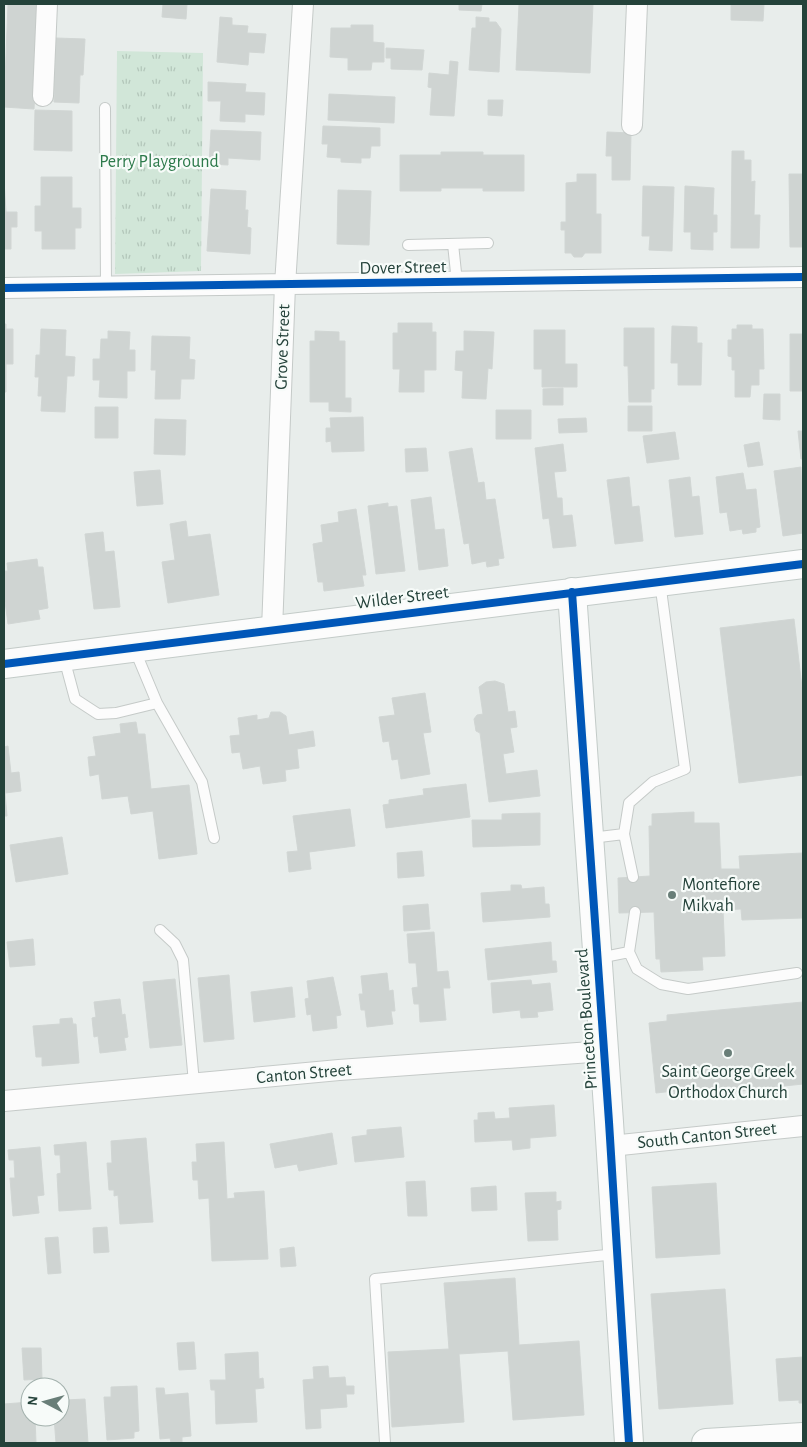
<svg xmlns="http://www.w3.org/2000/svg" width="807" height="1447" font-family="'Alegreya Sans',sans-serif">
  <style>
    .park { fill: url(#park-tufts) }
    .building { fill: #cfd4d2; stroke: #d1d6d4 }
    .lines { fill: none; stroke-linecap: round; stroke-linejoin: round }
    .lane-casing { stroke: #c5cac8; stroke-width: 12 }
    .street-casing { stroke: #c5cac8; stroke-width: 22 }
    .secondary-casing { stroke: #c3cbc8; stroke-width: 30 }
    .lane { stroke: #fcfcfc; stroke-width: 10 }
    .street { stroke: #fcfcfc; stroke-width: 20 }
    .secondary { stroke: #fcfcfc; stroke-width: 28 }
    .cycleway-casing { stroke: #f7fbf9; stroke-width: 11 }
    .cycleway { stroke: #0057b8; stroke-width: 8 }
    .poi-dot { fill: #697e78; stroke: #f7fbf9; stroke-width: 2 }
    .labels { text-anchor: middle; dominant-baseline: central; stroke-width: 4.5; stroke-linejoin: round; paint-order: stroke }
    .park-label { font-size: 18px; fill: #2d7a4b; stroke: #f7fbf9 }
    .street-label { font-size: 18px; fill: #24423a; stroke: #f7fbf9 }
    .poi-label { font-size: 18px; fill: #24423a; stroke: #f7fbf9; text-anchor: start }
  </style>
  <defs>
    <pattern id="park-tufts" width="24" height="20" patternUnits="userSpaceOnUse" patternTransform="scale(1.25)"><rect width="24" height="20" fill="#d1e6d8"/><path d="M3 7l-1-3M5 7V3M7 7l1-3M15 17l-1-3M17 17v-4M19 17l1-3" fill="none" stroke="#b3c6ba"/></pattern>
  </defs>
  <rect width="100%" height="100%" fill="#e8edeb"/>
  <path class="park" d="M117,51l86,2 -2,218 -86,3z"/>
  <path class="building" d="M8,4h32l-6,105 -30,-2z
    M163,4h24l-1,15 -24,-2z
    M459,4h23l-1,7 -22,-1z
    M519,4h74l-3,69 -74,-3z
    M731,4h33l-1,17 -32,-1z
    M220,17l12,1v7l16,1 -1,7 19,1 -2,19 -15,-1 -1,13 -31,-3z
    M476,17l13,1v4h7l5,7 -2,43 -30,-2 3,-42h4z
    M351,25h22v17l11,1v19h-12l-1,8h-23v-12l-18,-1 1,-29h20z
    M56,38l29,1 -2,36h-3l-1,28 -25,-1z
    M386,48l38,2 -2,20 -31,-1v-11h-5z
    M450,61l8,1 -4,54 -24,-1 2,-27 -4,-1 1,-14 20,2z
    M208,82l38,2 -1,8 20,1 -1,22 -19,-1v8l-25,-1 1,-20h-13z
    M329,94l66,3 -1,26 -66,-3z
    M488,100h15l-1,16 -14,-1z
    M35,110l37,1v40l-38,-1z
    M323,126l57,2v18h-9l-1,12h-9v5l-20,-1v-4l-14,-1 1,-13h-6z
    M211,130l50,2 -1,28 -32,-2v7l-19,-1z
    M607,132l24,1 -1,47h-18v-24h-6z
    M732,151h12v9h7v22l4,-1 -1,34h6l-1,33h-28z
    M441,152h42v3h41v36h-41v-3h-42v3h-41v-36h41z
    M577,174h19v40h5v39h-16l-3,4h-8l-3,-4h-6v-23h-4v-8h5v-39l11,-1z
    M789,174h14v73h-13z
    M41,177h31v31h9v20h-6v21h-33v-18h-7v-25h6z
    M4,181l2,31h11v15h-6v22h-7z
    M643,186l31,1 -2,64 -23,-1 1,-14h-8z
    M685,186l29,2 -1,27h4v17h-4v18l-22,-1v-17h-7z
    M211,189l35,2 -1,19h3l-1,17 4,1 -1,26 -43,-3z
    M338,190l33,1 -2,54 -32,-1z
    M398,323h34v9h4v38h-12v22h-25l1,-23h-7v-36h5z
    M4,324h2v5h7v35h-7v28h-2z
    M737,325h15v4h11l1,40h-5v16h-8l-1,12h-15v-27h-3v-13l-4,-1v-16h4v-11h5z
    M672,326l25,1v16h5l-1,42h-23v-22h-7z
    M624,328h30v61h-3v13h-22l-1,-36h-4z
    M41,329l25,1 -1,26 10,1 -1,19h-7l-2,36 -24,-1 1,-15h-4l1,-19h-4l1,-22h4z
    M534,330h31v34h12v23h-35v-18h-8z
    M108,331l22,1 -1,18h6v21h-8v27l-28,-1 1,-17h-7v-21h7l1,-20h7z
    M315,331l24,1v9h6v57h6v14l-22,-1v-9h-19v-61h5z
    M464,331l30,1 -2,37 -4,-1 -2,31 -24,-1 1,-27 -8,-1 1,-19h8z
    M790,334h13v57h-13z
    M152,336l38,1 -1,22 6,1 -1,19h-13l-1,20h-25l1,-29h-5z
    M563,388v17h-20v-16z
    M764,394h16v26l-17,-1z
    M628,406h24v25h-24z
    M95,407h23v31h-23z
    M496,410h35v29h-35z
    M363,417l1,34 -32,1 -1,-11 -5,1v-14h5l-1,-10z
    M586,418l1,14 -28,1 -1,-14z
    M155,419l31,1 -1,35 -31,-1z
    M798,431h5v28h-2z
    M675,432l4,27 -32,4 -4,-27z
    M759,442l4,23 -15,2 -4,-22z
    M563,444l3,27 -12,1 3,26h5l1,18 9,-1 4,31 -23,2 -4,-30 -6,1 -8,-71z
    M426,448l2,23 -22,1 -1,-23z
    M472,448l6,35 6,-1 2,18 9,-1 9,59 -6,1 1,6 -12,2 -1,-6 -14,3 -3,-21 -5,1 -15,-92z
    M801,467l2,66 -20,3 -9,-65z
    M160,470l3,34 -26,2 -3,-34z
    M743,473l3,17 10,-1 4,38 -4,1v4l-13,2 -1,-5 -12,2 -3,-19 -7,1 -4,-36z
    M629,477l3,30 7,-1 4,35 -28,3 -8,-64z
    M690,477l2,20 7,-1 4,38 -28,3 -6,-57z
    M431,497l4,33 9,-1 4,37 -29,4 -8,-70z
    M388,503v4l9,-1 8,65 -29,3 -8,-68z
    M356,509l10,66h-4l2,11 -40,5 -1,-9h-5l-5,-38 10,-2 -2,-17 18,-3 -1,-10z
    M186,521l2,16 22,-3 9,61 -51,8 -6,-41 13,-2 -5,-36z
    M103,532l2,20 9,-1 6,56 -26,2 -9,-75z
    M37,559l1,8h5l5,41 -10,2 2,9 -32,5 -4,-30v-23h4l-1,-8z
    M794,619l9,77v79l-64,8 -19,-155z
    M495,681l9,3 4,28 7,-1 2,16 -7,1 4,24 -11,2 3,20 31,-4 3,26 -51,6 -9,-69 -4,-2 -2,-12 3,-4 6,-1 -4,-27 7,-5z
    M425,693l6,39 -8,1 7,41 -29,5 -3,-20 -6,1 -3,-19 -6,1 -4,-25 16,-2 -3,-17z
    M271,712h9l6,4 3,19 24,-4 2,15 -18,3 2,19 -14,2 1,11 -23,3 -3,-18 -17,3 -3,-17 -8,1 -2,-17 10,-1 -2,-17 19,-3v5l12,-2z
    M136,722l2,12h7l6,55 38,-4 8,69 -38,5 -6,-48 -22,3 -3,-18 -26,3 -3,-25 -9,2 -2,-19 8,-1 -3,-19 28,-4 -1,-9z
    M8,746l3,27 8,-1 2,19 -16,2 2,23h-3v-69z
    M466,784l4,33 -84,11 -3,-23 6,-1v-4l35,-5 -1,-6z
    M350,809l5,37 -46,6 2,17 -22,3 -2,-20 11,-1 -5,-35z
    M694,812v11h25l2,46h19l-1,-13 64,-3v65l-61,2 -1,-11 -18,1 2,46 -23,1 1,13 -42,2 -1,-13h-4l-2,-47 -35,1 -1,-35 32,-2 -1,-50h3v-12z
    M540,813v32l-67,2 -1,-27h30v-6z
    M62,837l6,37 -52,8 -6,-37z
    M422,851l2,25 -26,2 -1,-25z
    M511,885h10l1,4 22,-2 1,17h4l1,13 -67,5 -2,-29 30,-2z
    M428,904l2,25 -26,2 -1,-25z
    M434,932l3,40 11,-1 2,17h-7l3,32 -26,2 -1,-18h-5l-2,-16 6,-1 -2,-24h-7l-2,-29z
    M33,939l2,26 -25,2 -3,-25z
    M551,942l1,19h4l1,11 -69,8 -3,-31z
    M387,973l2,18 4,-1 2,21h-4l2,13 -26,3 -2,-17h-4l-2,-16h4l-2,-18z
    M229,975l5,64 -30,3 -6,-64z
    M333,977l8,38 -5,1 1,12 -24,3 -2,-17 -4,1 -2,-16 4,-1 -2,-17z
    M175,979l7,66 -32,3 -7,-66z
    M531,980l1,5 18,-2 3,27 -16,2 1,5 -17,1 -1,-8 -27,3 -2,-30z
    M292,987l3,30 -41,5 -3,-30z
    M120,999l2,16 3,-1 3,23 -4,1 2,12 -26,3 -2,-17 -4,1 -2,-19 4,-1 -2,-15z
    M803,1002v82l-19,2 -4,7 -7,1 -6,-6 -93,11v-8l-18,2 -7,-70 18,-2v-6z
    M72,1018l1,6h3l3,39 -37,3v-9h-6l-3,-31 27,-2v-5z
    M554,1105l2,31 -26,2v10l-17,2 -1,-10 -37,2 -1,-22h4v-7l16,-1 1,7 15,-1 -1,-10z
    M401,1127l3,30 -49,5 -3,-25 15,-2v-5z
    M332,1133l5,31 -38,7 -2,-7 -22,4 -5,-24z
    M146,1138l7,84 -33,2 -2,-29 -4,1v-6h-5l-2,-27h5l-1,-22z
    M86,1142l5,67 -32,2 -2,-37 4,-1 -1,-18h-5l-1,-10z
    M224,1142l3,57 8,-1 -1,-5 30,-2 4,68 -56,2 -3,-63 -10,1 -1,-19h-5l-1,-18h5l-1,-18z
    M40,1147l4,48 -7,1 2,17 -26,3 -3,-38h5l-1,-18h-5l-1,-10z
    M425,1181l2,35h-19l-2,-34z
    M716,1183l4,71 -64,4 -4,-71z
    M496,1186l1,24 -25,1 -1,-23z
    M556,1192v10l5,-1v8l-4,1 1,30 -30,1 -3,-48z
    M107,1227l2,25 -15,1 -1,-25z
    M58,1237l3,36 -13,1 -3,-36z
    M294,1247l2,19 -15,1 -1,-18z
    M515,1278l4,67 60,-4 5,74 -71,5 -5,-69 -49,3 5,68 -72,5 -4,-75 61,-3 -5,-66z
    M725,1289l8,115 -74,5 -8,-115z
    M194,1342l2,27 -17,1 -2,-27z
    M22,1348h19l1,31 -18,1z
    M258,1352l1,27 4,-1 1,10 -9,1 2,33 -41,2 -1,-34h-4l-1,-10h16l-1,-26z
    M803,1357v46h-4v-3l-20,1 -3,-42z
    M328,1366l1,12 16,-1 1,9h8v8h-8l1,13 -27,2 1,19 -15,1 -3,-49 11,-1 -1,-12z
    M137,1386l2,45 -5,1v6l-27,2 -3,-43h7v-10z
    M156,1388h8l1,7 23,-2 3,43 -9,1v5l-11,1 -1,-5 -10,1z
    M60,1393h6v7l19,-1 3,44h-32l-2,-26h6z
    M30,1402v15h5l1,26h-31l-1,-39z"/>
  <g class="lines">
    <defs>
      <path id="lane" d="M105,108l1,179
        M453,244l4,38
        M408,245l80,-2
        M64,658l11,41 23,15 18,-1 41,-10 -23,-55
        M157,703l45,79 12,56
        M591,838l33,-4
        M633,877l-9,-43 5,-31 24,-21 32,-13 -25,-187
        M635,912l-6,40 8,17 24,15 27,5 109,-16
        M160,930l15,14 8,16 11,123
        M599,958l30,-6
        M385,1443l-10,-164 241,-25"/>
      <path id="street" d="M43,96l4,-92
        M632,125l5,-121
        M4,288l799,-11
        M272,630l13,-345 18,-281
        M4,1101l335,-31 266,-19
        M611,1146l192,-20"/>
      <path id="secondary" d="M572,592l37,530 20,321
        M4,664l799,-100
        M706,1443l97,-6"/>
    </defs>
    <use href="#lane" class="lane-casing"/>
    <use href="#street" class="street-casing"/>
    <use href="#secondary" class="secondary-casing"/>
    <use href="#lane" class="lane"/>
    <use href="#street" class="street"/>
    <use href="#secondary" class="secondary"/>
    <defs>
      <path id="cycleway" d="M4,288l799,-11
        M572,592l37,530 20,321
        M4,664l799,-100"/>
    </defs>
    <use href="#cycleway" class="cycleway-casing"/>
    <use href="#cycleway" class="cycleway"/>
  </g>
  <g class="poi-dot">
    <circle cx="672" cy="895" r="5"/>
    <circle cx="728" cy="1053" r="5"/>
  </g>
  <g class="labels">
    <g class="park-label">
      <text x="159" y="162">Perry Playground</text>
    </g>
    <g class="street-label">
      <text transform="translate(403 268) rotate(-1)">Dover Street</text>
      <text transform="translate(283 347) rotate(-88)">Grove Street</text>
      <text transform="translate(402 598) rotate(-7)">Wilder Street</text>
      <text transform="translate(587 1019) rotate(-94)">Princeton Boulevard</text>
      <text transform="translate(304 1074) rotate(-5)">Canton Street</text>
      <text transform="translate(707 1136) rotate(-6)">South Canton Street</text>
    </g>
    <g class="poi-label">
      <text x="682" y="885">Montefiore<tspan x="682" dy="21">Mikvah</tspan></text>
      <text x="728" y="1072" text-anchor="middle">Saint George Greek<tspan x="728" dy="21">Orthodox Church</tspan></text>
    </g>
  </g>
  <rect width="807" height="1447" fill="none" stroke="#24423a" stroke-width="10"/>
  <g transform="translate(45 1402) rotate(276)"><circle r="24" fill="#f7fbf9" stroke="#a3b1ad"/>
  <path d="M0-4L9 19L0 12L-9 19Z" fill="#697e78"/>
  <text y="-8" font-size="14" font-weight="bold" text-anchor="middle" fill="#24423a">N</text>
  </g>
</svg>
